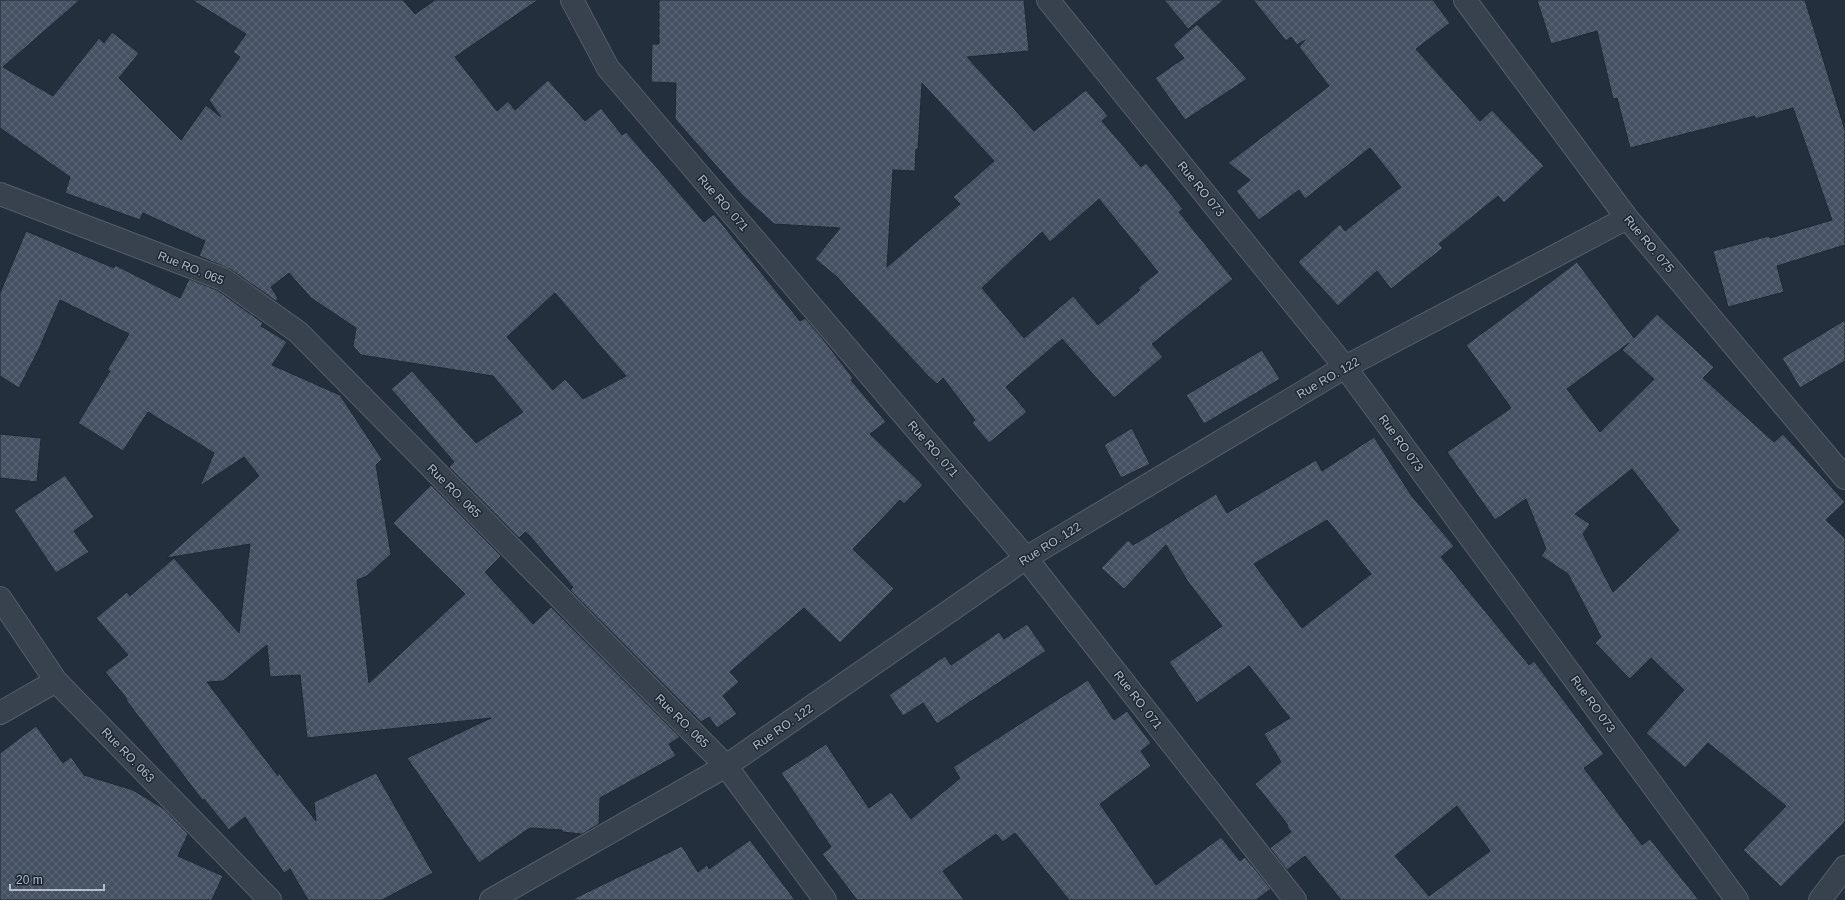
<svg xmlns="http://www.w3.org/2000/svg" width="1845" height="900" font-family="Arial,sans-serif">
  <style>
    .building { fill: url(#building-cross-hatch); stroke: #1f2835; fill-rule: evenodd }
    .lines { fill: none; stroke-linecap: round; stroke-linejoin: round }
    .minor-casing { stroke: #565f6c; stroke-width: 24 }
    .minor { stroke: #38414e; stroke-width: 22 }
    .labels { text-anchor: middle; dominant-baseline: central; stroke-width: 3; stroke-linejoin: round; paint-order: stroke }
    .street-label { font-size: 12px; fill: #b4bcc9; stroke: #1d2633 }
  </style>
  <defs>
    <pattern id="building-cross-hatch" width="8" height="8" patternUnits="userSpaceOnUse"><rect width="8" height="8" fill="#455162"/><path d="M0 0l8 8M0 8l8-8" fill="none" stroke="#5d6877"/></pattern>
  </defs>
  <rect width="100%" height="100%" fill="#242f3e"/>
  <path class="building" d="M0,0h80l-77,67 50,29 46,-58 5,5 8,-11 27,21 -20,25 62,62 25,-35 15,12 -12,-17 31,-43 -7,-5 13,-18 -54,-34h211l12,14 20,-14h103l-83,57 42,54 11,-10 7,9 33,-30 37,41 16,-13 21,27 4,-3 78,90 10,-8 86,107 5,-3 17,20 31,40 -2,2 35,42 -16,12 53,51 -19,19 -4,-4 -47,49 41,40 -54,54 -36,-35 -74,64 9,10 -16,14 14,18 -20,14 -8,-11 -8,5 -131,-132 3,-3 -44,-52 -4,-3 -6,6 -70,-71 5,-5 -63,-73 21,-18 64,72 47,-31 -30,-36 -132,-21 -8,-9 3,-18 -45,-30 -22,-25 -18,14 7,11 -2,3 -46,-32 -31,-13 6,-15 -62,-28 -3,7 -75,-27 5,-16 -70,-49zM555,293l71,83 -43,23 -18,-20 -12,11 -46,-53z
    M659,0h365l5,51 -62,6 67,74 52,-41 22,26 -6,5 39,46 5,-4 37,46 -4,3 54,67 -81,65 11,13 -49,41 -52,-59 -56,48 21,25 -38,31 -17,-20 3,-3 -32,-42 -6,6 -9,-8 -92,-100 -21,-17 25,-31 -66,-4 -32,-29 -67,-76 1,-36 -25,-1 1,-38h7zM922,83l72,78 -41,36 7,7 -73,63 6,-97 22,1 1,-22h2zM1099,199l59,73 -20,16 2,2 -42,35 -25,-29 -49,42 -42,-50 60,-56 8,10z
    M1164,0h60l-36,29z
    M1253,0h180l17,23 -34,26 64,72 12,-11 52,56 -40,37 -6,-7 -59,48 4,4 -52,41 -14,-18 -39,35 -40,-44 42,-38 5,7 56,-44 -31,-39 -65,51 -6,-9 -40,30 -23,-29 14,-11 -22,-17 101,-77 -30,-39 6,-7 -8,5 -6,-8 -5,4z
    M1537,0h268l40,130v115l-68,21 7,26 -56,15 -15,-56 56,-15 1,2 62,-18 -39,-112 -38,11v-3l-125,32 -13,-50 -4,1 -16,-68 -46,13z
    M1197,24l50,55 -62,41 -30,-42 29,-20 -11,-13z
    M26,231l88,37 1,-3 65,33 9,-19 28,11 46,33 -2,3 26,16 -15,23 68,30 42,64 -6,6 15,89 -24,22 -10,4 12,103 96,-89 -72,-71 38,-38 70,71 -16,16 48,52 18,-17 129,130 -11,7 7,12 -76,42 -1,26 -17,10 -20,-2v-2l-32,-2 -51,35 -72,-105 84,-40 -184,20 -7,-63 -30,2 -3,-32 -44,36 -16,1 71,94v-4l38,49 -2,-19 62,-29 57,100 -51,27h-74l-18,-31 -6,4 -39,-56 -16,13 -25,-31 -1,2 -77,-101 1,-1 -22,-27 23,-17 -32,-37 31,-26 3,4 44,-38 65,75 11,-89 -84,14 93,-82 -15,-19 -44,29 14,-33 -66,-41 -25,39 -45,-28 32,-52 -3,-1 22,-36 -69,-34 -21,49 -20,39 -19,-12v-83z
    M1577,262l57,76 23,-24 57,53 -11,11 71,64 9,-8 62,68 -19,18 19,18v284l-64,65 -38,-37 43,-44 -78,-63 -23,25 -39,-35 38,-43 -33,-32 -21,21 -35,-36 6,-6 -33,-63 -27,-18 5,-7 -20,-50 -31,21 -48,-68 64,-44 -45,-63 45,-33zM1629,343l-7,7 32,29 -54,53 -33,-43zM1632,469l47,61 -66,62 -30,-58 7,-10 -15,-10z
    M1845,320v41l-45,27 -18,-30z
    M1262,350l18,29 -76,45 -18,-29z
    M1132,428l18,36 -29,14 -17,-33z
    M0,434l41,4 -4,44 -37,-4z
    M1374,437l37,58 43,51 -13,11 88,108 5,-4 70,93 -20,14 58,77 8,-6 49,61h-358l-36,-44 -18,14 -17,-22 21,-16 -4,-5 1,-2 -33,-41 26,-22 -17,-28 26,-16 -41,-52 -52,37 -28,-41 53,-36 -34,-44 -22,-37 -42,44 -23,-21 27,-28 5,5 83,-51 11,19 89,-53 6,11zM1327,520l44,54 -69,54 -48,-64zM1457,806l33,45 -61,45 -34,-40z
    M65,475l29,42 -20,14 15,21 -33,21 -42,-63z
    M1027,624l19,27 -109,73 -14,-21 -20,13 -14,-21 56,-39 6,9 48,-33 5,7z
    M1088,680l26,40 13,-9 24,32 -10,8 10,15 -51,38 56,81 65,-48 19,24 5,-4 26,32 -15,11h-187l-54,-67 -12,9 -7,-8 -53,37 21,29h-107l-35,-46 9,-7 -50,-74 45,-29 43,64 22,-16 20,27 49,-41 -7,-11z
    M36,726l27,37 8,-6 13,18 49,15 31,19 24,25 -10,22 45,20 -11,24h-212v-147z
    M750,840l45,60h-224l111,-54 16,26 9,-7 2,4z"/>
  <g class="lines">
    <defs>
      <path id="minor" d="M572,0l36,68 418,490 269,342
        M1048,0l297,367 392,533
        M1465,0l162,218 218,260
        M0,194l223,85 75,53 428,434 99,134
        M0,598l56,83 214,219
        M0,713l56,-32
        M491,900l235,-134 300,-208 319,-191 282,-149
        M1820,900l25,-33"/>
    </defs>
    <use href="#minor" class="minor-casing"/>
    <use href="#minor" class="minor"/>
  </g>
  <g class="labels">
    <g class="street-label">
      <text transform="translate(1201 189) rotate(51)">Rue RO 073</text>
      <text transform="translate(723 203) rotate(49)">Rue RO. 071</text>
      <text transform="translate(1649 244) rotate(50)">Rue RO. 075</text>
      <text transform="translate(191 268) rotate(22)">Rue RO. 065</text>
      <text transform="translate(1328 378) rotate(-30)">Rue RO. 122</text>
      <text transform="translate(1401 443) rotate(54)">Rue RO 073</text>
      <text transform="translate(933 449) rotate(49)">Rue RO. 071</text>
      <text transform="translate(454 491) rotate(45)">Rue RO. 065</text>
      <text transform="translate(1050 544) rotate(-32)">Rue RO. 122</text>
      <text transform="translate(1138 700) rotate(52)">Rue RO. 071</text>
      <text transform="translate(1593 704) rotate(54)">Rue RO 073</text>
      <text transform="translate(682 721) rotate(45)">Rue RO. 065</text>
      <text transform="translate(783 727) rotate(-35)">Rue RO. 122</text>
      <text transform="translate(128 755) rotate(46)">Rue RO. 063</text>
    </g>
  </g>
  <path d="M10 884v6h94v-6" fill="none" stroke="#b4bcc9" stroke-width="2"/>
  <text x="16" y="884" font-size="12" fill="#b4bcc9" stroke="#1d2633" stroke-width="3" paint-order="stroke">20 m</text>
</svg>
